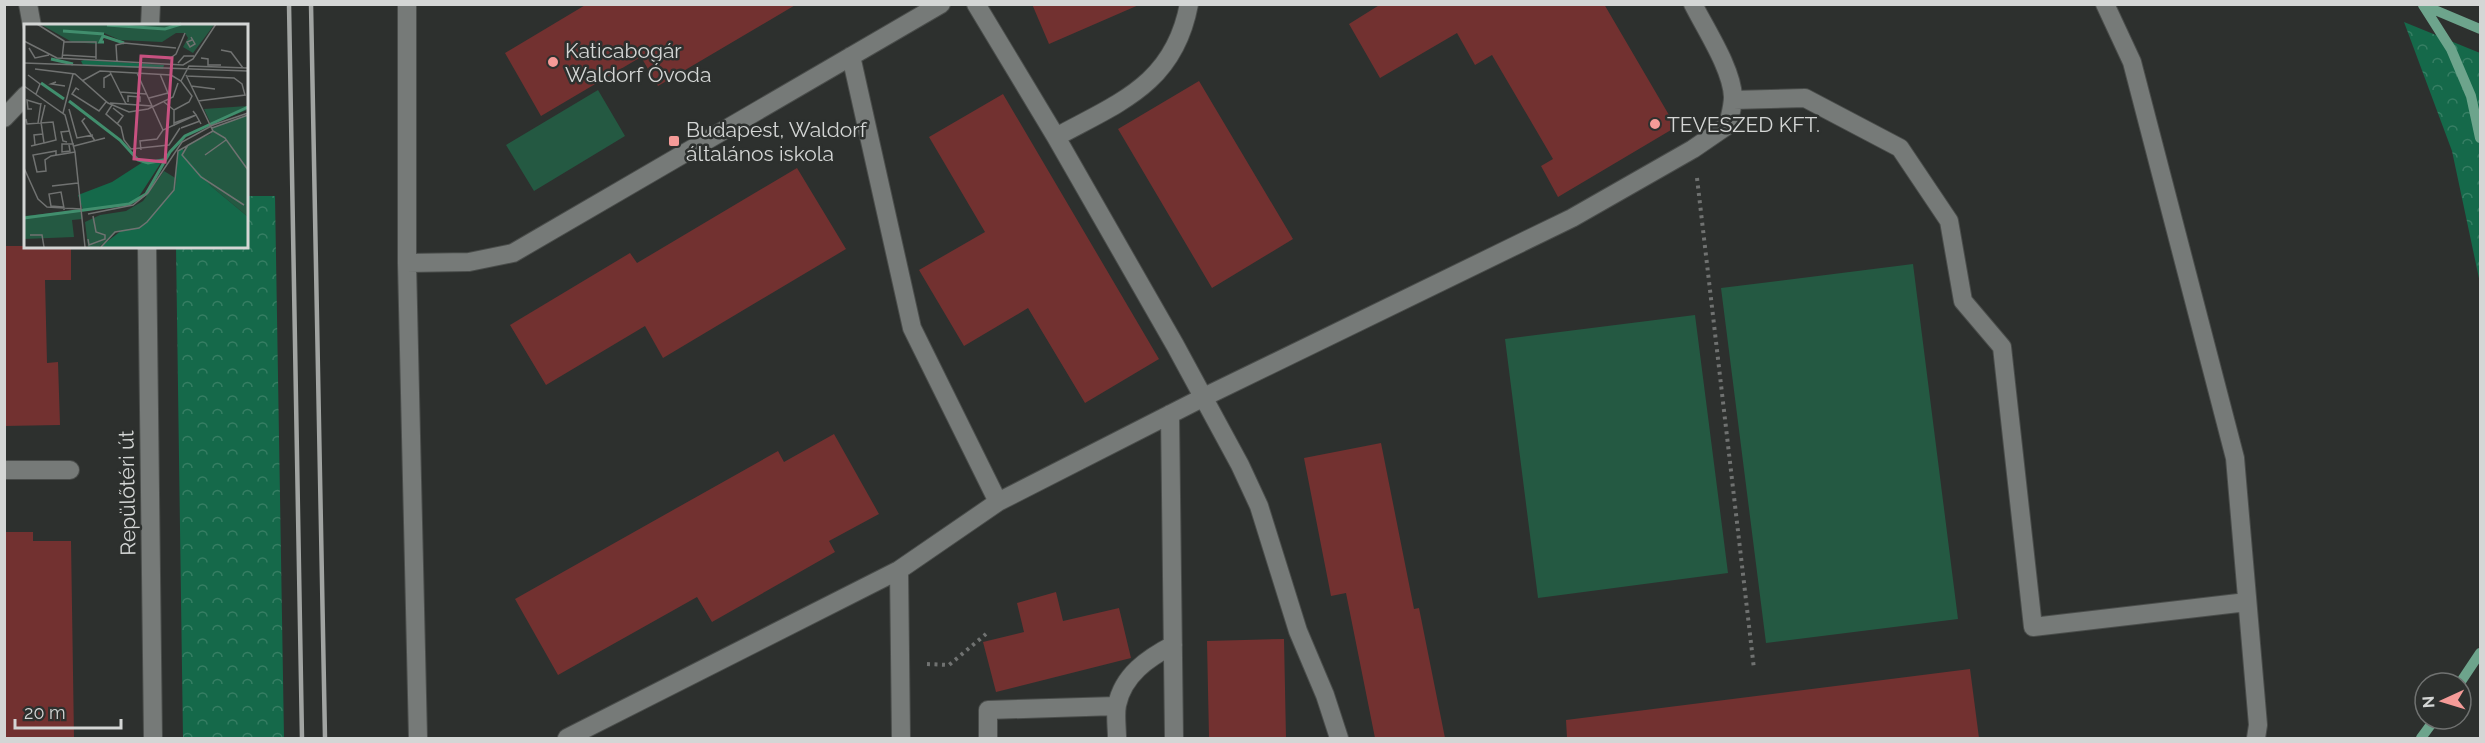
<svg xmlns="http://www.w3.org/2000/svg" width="2485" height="743" font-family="Raleway,sans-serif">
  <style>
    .forest { fill: url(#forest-crowns) }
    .garden { fill: #245942 }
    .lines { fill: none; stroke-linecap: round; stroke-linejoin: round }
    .stream { stroke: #6da48c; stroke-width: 10 }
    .building { fill: #723130 }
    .minor-casing { stroke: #4a4d4b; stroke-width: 20 }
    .path { stroke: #707271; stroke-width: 4; stroke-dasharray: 3 4.5; stroke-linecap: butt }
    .minor { stroke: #767a78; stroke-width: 18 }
    .rail { stroke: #a1a4a2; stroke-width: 4.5 }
    .poi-dot { fill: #f59b98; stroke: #2d302e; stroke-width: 2 }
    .labels { text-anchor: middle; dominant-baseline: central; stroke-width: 5; stroke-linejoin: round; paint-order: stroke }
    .poi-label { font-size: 21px; fill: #d4d6d5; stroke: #2d302e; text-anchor: start }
    .street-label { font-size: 21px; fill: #d4d6d5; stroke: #2d302e }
    .inset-river { fill: none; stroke: #418e6d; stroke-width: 3 }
    .inset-road { fill: none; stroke: #707271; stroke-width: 1.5 }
    .view { fill: #c75180; fill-opacity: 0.15; stroke: #c75180; stroke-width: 3 }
    .inset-edge { fill: none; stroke: #d4d6d5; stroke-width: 3 }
  </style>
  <defs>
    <pattern id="forest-crowns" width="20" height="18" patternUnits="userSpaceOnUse" patternTransform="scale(1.5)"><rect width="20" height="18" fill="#15694a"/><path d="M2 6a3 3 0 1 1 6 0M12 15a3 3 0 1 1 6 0" fill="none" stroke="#367e63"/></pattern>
  </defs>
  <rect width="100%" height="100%" fill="#2d302e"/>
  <path class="forest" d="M2404,22l76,31v230l-28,-132z
    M246,196h29l9,542h-101l-7,-492h70z"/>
  <path class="garden" d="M598,90l27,46 -91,55 -28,-46z
    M1913,264l45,355 -192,24 -45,-355z
    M1695,315l33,258 -190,25 -33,-259z"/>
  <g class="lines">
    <path class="stream" d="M2423,5l28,44 20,47 9,42
      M2423,5l57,24
      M2460,683l20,-30
      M2421,738l14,-19"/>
  </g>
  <path class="building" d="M587,4h210l-139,82 -17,-29 -100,59 -36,-63z
    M1032,4h109l-92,40z
    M1381,4h223l72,123 -118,70 -17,-31 12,-7 -61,-104 -17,10 -18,-32 -77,45 -31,-54z
    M1199,81l94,158 -81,49 -94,-159z
    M1003,94l156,265 -74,44 -57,-95 -64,38 -45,-76 66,-38 -56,-95z
    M797,168l49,81 -183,109 -18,-32 -99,59 -36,-60 120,-72 7,10z
    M4,246h67v34h-26l2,83 11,-1 2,63 -56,1z
    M834,434l45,80 -50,27 6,11 -123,70 -15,-25 -139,78 -43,-76 263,-148 6,11z
    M1381,443l33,166 5,-1 26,130h-70l-29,-145 -15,3 -27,-138z
    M4,532h29v9h38l3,197h-70z
    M1056,592l7,29 56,-13 12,50 -135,34 -13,-50 41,-10 -7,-29z
    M1284,639l2,99h-77l-2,-97z
    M1970,669l9,69h-412l-1,-18z"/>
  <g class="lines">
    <defs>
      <path id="minor" d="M28,4l4,22
        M407,4v259l11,475
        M976,4l80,133 119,208 65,120 19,41 39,125 27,64 14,43
        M2105,4l27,58 103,396 23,267 -2,13
        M150,26l1,-22
        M851,56l61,272 86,174
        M1733,100l72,-2 95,50 49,73 14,80 39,46 31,280 214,-25
        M4,118l22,-23
        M1056,137c64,-35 118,-53 133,-133
        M147,246l6,492
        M407,263l62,-1 44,-9 428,-249
        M1170,414l4,324
        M4,470h66
        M899,570l2,168
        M567,738l332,-168 99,-68 206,-105 368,-179 121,-69 35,-24c2,-9 5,-19 5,-28 -1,-28 -27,-67 -40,-93
        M988,738v-28l128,-4
        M1117,738c0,-10 -2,-23 0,-33 6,-30 31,-47 56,-60"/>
    </defs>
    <use href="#minor" class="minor-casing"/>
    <path class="path" d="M1697,178l57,491
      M927,664l22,1 37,-31"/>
    <use href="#minor" class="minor"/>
    <path class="rail" d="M289,4l13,734
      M311,4l14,734"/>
  </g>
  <g class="poi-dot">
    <circle cx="553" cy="62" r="6"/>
    <circle cx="1655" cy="124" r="6"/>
    <rect x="668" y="135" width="12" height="12" rx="3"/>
  </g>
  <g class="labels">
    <g class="poi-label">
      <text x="565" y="50">Katicabogár<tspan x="565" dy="24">Waldorf Óvoda</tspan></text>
      <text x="1667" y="124">TEVESZED KFT.</text>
      <text x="686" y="129">Budapest, Waldorf<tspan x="686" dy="24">általános iskola</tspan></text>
    </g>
    <g class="street-label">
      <text transform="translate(127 493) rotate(-91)">Repülőtéri út</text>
    </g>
  </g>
  <g transform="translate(24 24)">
    <rect width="224" height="224" fill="#2d302e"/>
    <path d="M16,0h173l1,1 -21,28 -10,-6 5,-9 -3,-5h-9l-14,9 -42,-2 -16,-7 -7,11 -25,-2zM223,82v4l-36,14 -7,-15z" fill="#245942"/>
    <path d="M57,37l3,-1 80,5 -1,4 -80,-4zM158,124l29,38 36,30v31h-147l74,-57 4,-38zM140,134l-26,40 -14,8 -41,4 -5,-15 34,-13 31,-20z" fill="#15694a"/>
    <path d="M140,147l13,8 -2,9 -34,39 -23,4 -19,16h-11l-3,-25 15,-7 26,-4 17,-10zM56,186l2,9 -10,1 2,17 -50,2v-23z" fill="#245942"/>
    <path d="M223,91v101l-36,-30 -29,-33 6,-9 23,-10 1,-6z" fill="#245942"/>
    <path class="inset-river" d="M83,1l58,4 16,-5M39,7l41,3M80,18h-4l3,-6 21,7M27,35l22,5M17,59l23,16M45,77l51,39 18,20 10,3 16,-3M0,194l105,-14 17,-10 24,-42 15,-16 63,-29"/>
    <path class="inset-road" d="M13,0l27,17 -2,18M167,13l4,7 -5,3 -3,-5 5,-2M0,17l33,17 126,7 10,-6 23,-35M40,18h32v17M5,24l6,10 14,-3M197,26l10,2 12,16M39,31l33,2M177,34l7,1v6h13M145,35l7,-5 9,-21M93,37l-1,-16 8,-2 52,5M0,39l224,8M154,39l6,-7h10M11,45l40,5 33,29 21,9 19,-3 25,-12 5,-14M86,48l16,32M113,49l26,57M136,50l10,24M4,51l12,9 -4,10M162,51l27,56M162,52l48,2 8,6 3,11 -47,6M58,57l18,-10 71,4 10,6 11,15 -3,6 -15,8M157,57l8,-15 59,2M32,58l-5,2 14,2M0,62l41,29 10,37 10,95M167,62l24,3M80,64v-10l7,-4M55,66l-3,-2 -4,6 27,17 7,-9M96,68l26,2M125,74l19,-5M104,78v-6l12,1v5M140,78l10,8v16M86,79l42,3M88,81l-6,9 15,13 3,13 7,9 38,-4 11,-17M89,84l10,8 -6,8M8,85h-4l-1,-9 13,4M45,85l8,29 16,-3M39,89l10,-39M61,94l-3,3 13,20M2,95l1,5 26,-2 3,18 -12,3M14,99l3,-20M150,99l22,-8 -3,-4M157,104l19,-7M188,104l36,-13M189,107l12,7 23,32M43,118l-4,-1 -2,-9 9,-1M11,121l-1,-10 9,-1M45,121l1,6 -8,1v-8h12M164,121l-6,10 19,22 43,28M7,122l13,-3 -3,-21 4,-17M50,122l31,-8M117,126l-1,-9 17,-2 6,-9 33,-15 5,9M32,131v-4l-23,4 4,17 9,-1 -1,-11 6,-4 24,-4M181,131l21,-15M0,144l14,31 9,8 34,2M28,162l26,-3M39,183l-12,-1 -2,-12 12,-2 3,16v2M64,190l45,-9 15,-12 34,-51 31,-17 35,-12M6,211h12l2,12M64,215l1,6 16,-6v-4l-9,-3 -3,-16M77,223l14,-15 24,-4 8,-6 27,-32 4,-39 35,-20"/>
    <path class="view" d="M117,32l31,2 -7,104 -31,-3z"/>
    <rect width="224" height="224" class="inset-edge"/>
  </g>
  <rect width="2485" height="743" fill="none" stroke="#d4d6d5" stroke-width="12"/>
  <g transform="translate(2443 701) rotate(266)"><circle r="28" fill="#2d302e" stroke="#707271" stroke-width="1.5"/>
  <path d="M0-4.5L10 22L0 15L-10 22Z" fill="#f59b98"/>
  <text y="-9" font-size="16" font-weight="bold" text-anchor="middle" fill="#d4d6d5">N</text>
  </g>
  <path d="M15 719v9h106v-9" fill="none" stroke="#d4d6d5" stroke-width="3"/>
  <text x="24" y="719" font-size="18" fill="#d4d6d5" stroke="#2d302e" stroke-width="4.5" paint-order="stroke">20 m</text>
</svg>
